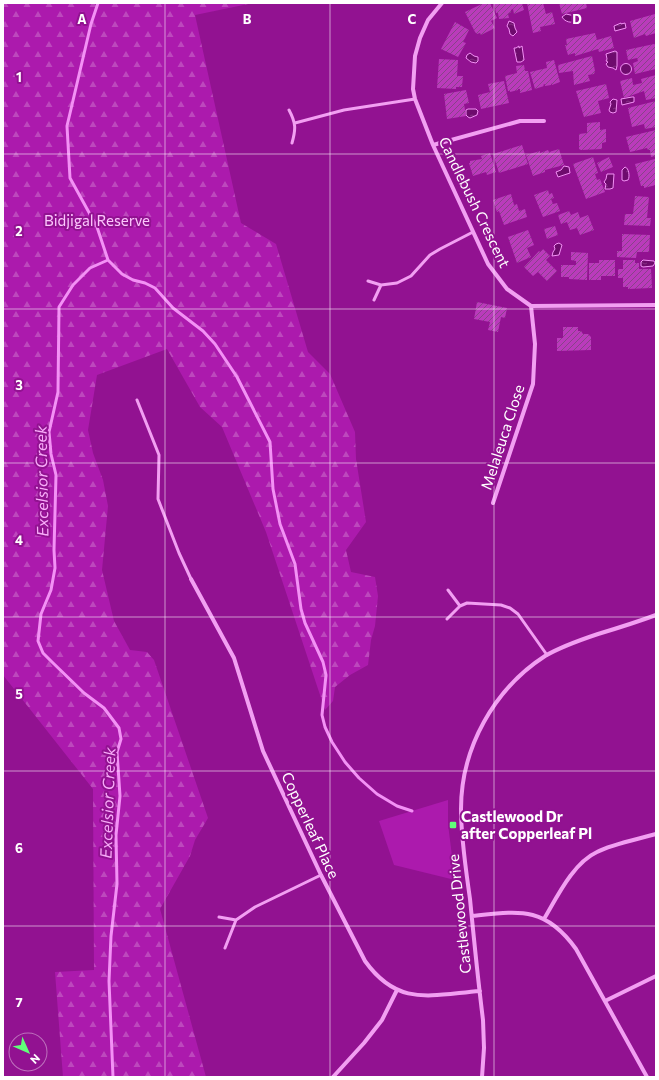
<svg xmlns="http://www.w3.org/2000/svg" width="659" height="1080" font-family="Commissioner,sans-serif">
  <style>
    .forest { fill: url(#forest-firs) }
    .park { fill: #ac1aad }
    .water { fill: url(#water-ripples); stroke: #f391f5 }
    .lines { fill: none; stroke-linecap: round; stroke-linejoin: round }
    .stream { stroke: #f391f5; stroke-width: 3 }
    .building { fill: url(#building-hatch) }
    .service { stroke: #f29ff2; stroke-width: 3 }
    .minor { stroke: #f29ff2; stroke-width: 4 }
    .grid { fill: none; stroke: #fff; stroke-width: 1; stroke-opacity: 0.55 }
    .poi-dot { fill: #61ff79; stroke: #921291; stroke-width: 1.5 }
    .labels { text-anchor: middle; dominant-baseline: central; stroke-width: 4; stroke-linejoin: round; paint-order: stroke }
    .street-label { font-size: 15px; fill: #fff; stroke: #921291 }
    .park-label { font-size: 15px; fill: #fcc7fd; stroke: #921291 }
    .poi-label { font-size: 15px; font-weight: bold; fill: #fff; stroke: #921291; text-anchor: start }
    .water-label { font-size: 16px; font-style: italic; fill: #f8acf9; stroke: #921291 }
    .grid-label { font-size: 13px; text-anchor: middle; font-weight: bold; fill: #fff; stroke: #921291; stroke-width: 4; stroke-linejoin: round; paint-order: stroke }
  </style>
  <defs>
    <pattern id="forest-firs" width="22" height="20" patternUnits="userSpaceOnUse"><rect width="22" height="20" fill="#ac1aad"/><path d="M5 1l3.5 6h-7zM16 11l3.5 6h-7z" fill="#bd48bd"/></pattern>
    <pattern id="water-ripples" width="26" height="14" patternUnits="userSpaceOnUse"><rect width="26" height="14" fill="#6e0b6d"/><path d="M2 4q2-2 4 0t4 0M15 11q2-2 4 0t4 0" fill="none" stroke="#843083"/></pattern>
    <pattern id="building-hatch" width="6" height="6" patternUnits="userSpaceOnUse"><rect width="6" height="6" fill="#ba3bbb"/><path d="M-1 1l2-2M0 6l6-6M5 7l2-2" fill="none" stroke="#884389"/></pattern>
  </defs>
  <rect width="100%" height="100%" fill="#921291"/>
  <path class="forest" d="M3,3h250l-58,12 46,208 35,21 32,108 22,22 25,58 1,27 10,63 -20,28 5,22 24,5 3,19 -3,30 -4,14 -3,25 -18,10 -15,12 -2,14 -8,9 -59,-178 -44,-105 -22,-20 -33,-58 -70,26 -9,55 5,23 10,27 5,26 -6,64 12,51 16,29 17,2 7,8 54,158 -13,22 -5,16 -30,53 46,168h-143l-8,-105 39,-2 -1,-181 -90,-114z"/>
  <path class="park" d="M448,800v24l7,56 -61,-15 -15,-44z"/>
  <path class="water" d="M566,14l9,2 1,4c-4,4 -11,2 -14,-3z
    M509,21l5,2 1,5 2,4 -4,4 -3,-2 -1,-5 -2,-3z
    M621,23v1l4,-1 1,5 -11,3 -1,-5z
    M519,46v2l3,-2 2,14 -3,2h-4l-3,-14h2z
    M615,51l2,1v14l-1,4 -3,-2 -5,-1 -2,-3 2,-2 -2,-1 1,-2 -1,-5z
    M470,53l4,3 4,1v4l-2,2 -5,-1 -5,-4 1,-3z
    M620.5 69a5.5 5.5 0 1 1 11 0a5.5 5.5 0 1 1-11 0Z
    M632,97h2v5l-12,3 -1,-6z
    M613,99l4,1 -1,12 -3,1 -3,-1 -1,-2 2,-6 -1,-2z
    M468,109h8l2,2 -1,4 -7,3 -2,-1 -2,-2v-5z
    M564,166l5,1 1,6 -12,4 -2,-5 5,-2z
    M625,167c4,1 5,10 3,13l-4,1 -2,-1v-10z
    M607,174h7l-1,14 -3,1h-5l1,-5 -2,-2 2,-3z
    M559,243l3,2 -3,10 -7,1 1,-4 2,-3 -1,-3 2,-2z
    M643,260l11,1 1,2 -2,3 -10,1 -2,-1v-4z"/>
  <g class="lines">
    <path class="stream" d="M98,3l-7,21 -24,102 3,52 27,49 11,33 -18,8 -17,17 -14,22 -1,85 -9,40 2,22 5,21 -2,75 1,18 -4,22 -10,24 -3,27 5,12 9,9 32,31 20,15 15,20 2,11 -4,13 3,44 -4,39 1,49 -6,52 -2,45 4,96
      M108,260l14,14 11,6 12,3 10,5 18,20 30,23 12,13 22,33 33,65 3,47 7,35 15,40 6,45 4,14 18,39 3,13 -4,40 3,12 7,15 13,20 14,16 18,16 20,12 15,5"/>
  </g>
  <path class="building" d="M484,3h6l7,15 -6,3 4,7 -14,7 -1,-2 -3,1 -2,-2 -10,-20z
    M494,3h28l2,7 -10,4 -1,-5 -2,1v2l-3,2 1,4 -10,1 -1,-6h-2z
    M527,3h16l3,11 6,-2 3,12 -15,3 1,4 -8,2z
    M559,3h27l1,5 -25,6z
    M655,14l1,1v18l-10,3 -1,-2 -11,4 -4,-17z
    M455,22l14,8 -6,12 3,1 -8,14 -17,-8z
    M595,33l2,7 14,-4 3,12 -15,4 -1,-3 -23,7v-3l-7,2 -3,-10h2l-1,-6z
    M654,44l2,1v24l-21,5 -2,-11 5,-2 -1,-3 -9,2 -2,-10z
    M592,56l3,15 -1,3 -6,1 2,6 -16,4 -1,-14 -14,2 -1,-8z
    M439,59l19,1 -1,16h6l-1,11h-6v2l-19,-1z
    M554,60l6,22 -8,3 -1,-2v2l-6,1v-2l-2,1 1,1 -9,3 -5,-17 17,-4 -1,-6z
    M524,65l1,6h3l4,19 -12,3v-4h-2v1l-8,2v-1h-2l-3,-15 12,-3 -1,-7z
    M656,75v23l-10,2 -2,-9 -20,7 -4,-17 12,-3 1,7 9,-2 -1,-4z
    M504,81l5,22 -28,6 -3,-14 12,-3 -2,-8z
    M606,84l3,14 -11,3 3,12 -17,4 -8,-26z
    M466,90l3,13 -5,1 2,12 -19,3 -3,-25z
    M656,101v26l-11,2 -1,-5 -12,3 -4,-19z
    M600,122v8l6,-1v13l-4,1v6l-21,1 -2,-1v-15l8,-1v-10z
    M656,130v26l-5,1 -1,-7h-2l-1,-2 -17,4 -4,-15z
    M522,145l6,19 -29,9 -6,-19z
    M559,149l5,16 -19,5v2l-12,4 -7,-21 14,-4v2l8,-3 1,2z
    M490,153l6,19 -9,3 -1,-3 -13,4 -4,-13h1v-2l12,-2 -1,-3z
    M593,157l5,16 -3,1 2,6 3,-1 5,13 -19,7 -13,-35z
    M609,157l4,10 -12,5 -4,-9z
    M655,159l1,5v21l-12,3v-2h-3l-6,-22z
    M548,190l1,4 3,-1 2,5 -3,1 2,5 4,-1 3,8 -17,6 -9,-22z
    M511,194l3,11 3,-1 2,7 6,-2 2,8 -23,8 -5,-14 -2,1 -4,-12z
    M635,196l14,1 -2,21h4l-1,8 -26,-1 1,-11h8z
    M569,211l2,4 7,-3 2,6 8,-3 6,15 -14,5 -3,-7 -7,2 -3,-8 -6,2 -3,-9z
    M555,226l3,9 -11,4 -3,-10z
    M528,230l6,15 -7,3 4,9 -14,6 -9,-26z
    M622,234l28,1 -1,17h-12l-1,6 -19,-1v-6h5z
    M543,249l7,7 -4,4 11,11 -10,10 -9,-9 -5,4 -9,-9 15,-16 1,1z
    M571,252l17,1 -1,27 -18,-1v-2h-8v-12h15v-4l-5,-1z
    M599,260h16v16h-14v4h-12v-17h10z
    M623,260h12v3h4v6h12l1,19 -24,1v-2h-5v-9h-5v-9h5z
    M477,302l30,6 -2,10 -4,-1 -3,15 -10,-2 2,-8 -16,-3z
    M563,327h15v4h3l2,3h5l3,3v13l-34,1v-13h6z"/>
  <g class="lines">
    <path class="service" d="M289,110c7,13 7,19 3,33
      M295,123l49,-13 71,-11
      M368,281l13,4 16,-2 14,-7 19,-21 10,-6 33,-17
      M374,300l7,-15
      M137,400l22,55 -1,44 21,54 12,26
      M448,590l12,16 7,-3 34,2 9,3 8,6 29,41
      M447,619l13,-13
      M219,917l17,3
      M225,948l11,-28 19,-13 66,-32"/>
    <path class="minor" d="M442,3l-14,17 -8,18 -5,18 -2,33 2,10 18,46 55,119 19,25 24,17 125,-1
      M433,145l87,-24h24
      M493,503l40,-119 2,-40 -4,-38
      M191,579l43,79 29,93 58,124 44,86c33,46 65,34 115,30
      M472,916c48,-5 73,-10 104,33l71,128
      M544,919c13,-22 29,-56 53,-67 15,-8 42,-13 59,-18
      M605,1001l51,-25
      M333,1077l31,-34 18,-23 15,-30
      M482,1077l2,-29 -1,-28c-5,-40 -9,-80 -13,-121 -4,-29 -9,-60 -9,-90 0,-61 33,-120 84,-153 17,-10 35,-16 53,-22 20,-6 39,-12 58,-19"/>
  </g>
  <path class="grid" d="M165,3v1074M330,3v1074M494,3v1074M3,154h653M3,309h653M3,463h653M3,617h653M3,771h653M3,926h653"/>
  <rect class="poi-dot" x="449" y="821" width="8" height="8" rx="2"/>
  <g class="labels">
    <g class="street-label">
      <text transform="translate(475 202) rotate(64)">Candlebush Crescent</text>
      <text transform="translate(502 437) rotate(-72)">Melaleuca Close</text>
      <text transform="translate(311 825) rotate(65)">Copperleaf Place</text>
      <text transform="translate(459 914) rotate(-96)">Castlewood Drive</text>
    </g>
    <g class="park-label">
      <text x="97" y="220">Bidjigal Reserve</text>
    </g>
    <g class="poi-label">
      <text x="461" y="816">Castlewood Dr<tspan x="461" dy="17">after Copperleaf Pl</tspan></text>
    </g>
    <g class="water-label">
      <text transform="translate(41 481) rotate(-91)">Excelsior Creek</text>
      <text transform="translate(107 803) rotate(-88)">Excelsior Creek</text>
    </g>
  </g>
  <g class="grid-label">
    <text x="82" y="24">A</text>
    <text x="247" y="24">B</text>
    <text x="412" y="24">C</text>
    <text x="577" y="24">D</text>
    <text x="19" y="82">1</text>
    <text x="19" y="236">2</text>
    <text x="19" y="390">3</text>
    <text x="19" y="545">4</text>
    <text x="19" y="699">5</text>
    <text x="19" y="853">6</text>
    <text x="19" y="1007">7</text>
  </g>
  <rect width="659" height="1080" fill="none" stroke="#ffffff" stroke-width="8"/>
  <g transform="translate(28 1052) rotate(135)"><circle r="19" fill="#921291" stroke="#be71bd"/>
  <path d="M0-3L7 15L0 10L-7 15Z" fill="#61ff79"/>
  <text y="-6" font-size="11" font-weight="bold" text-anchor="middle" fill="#ffffff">N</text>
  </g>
</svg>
